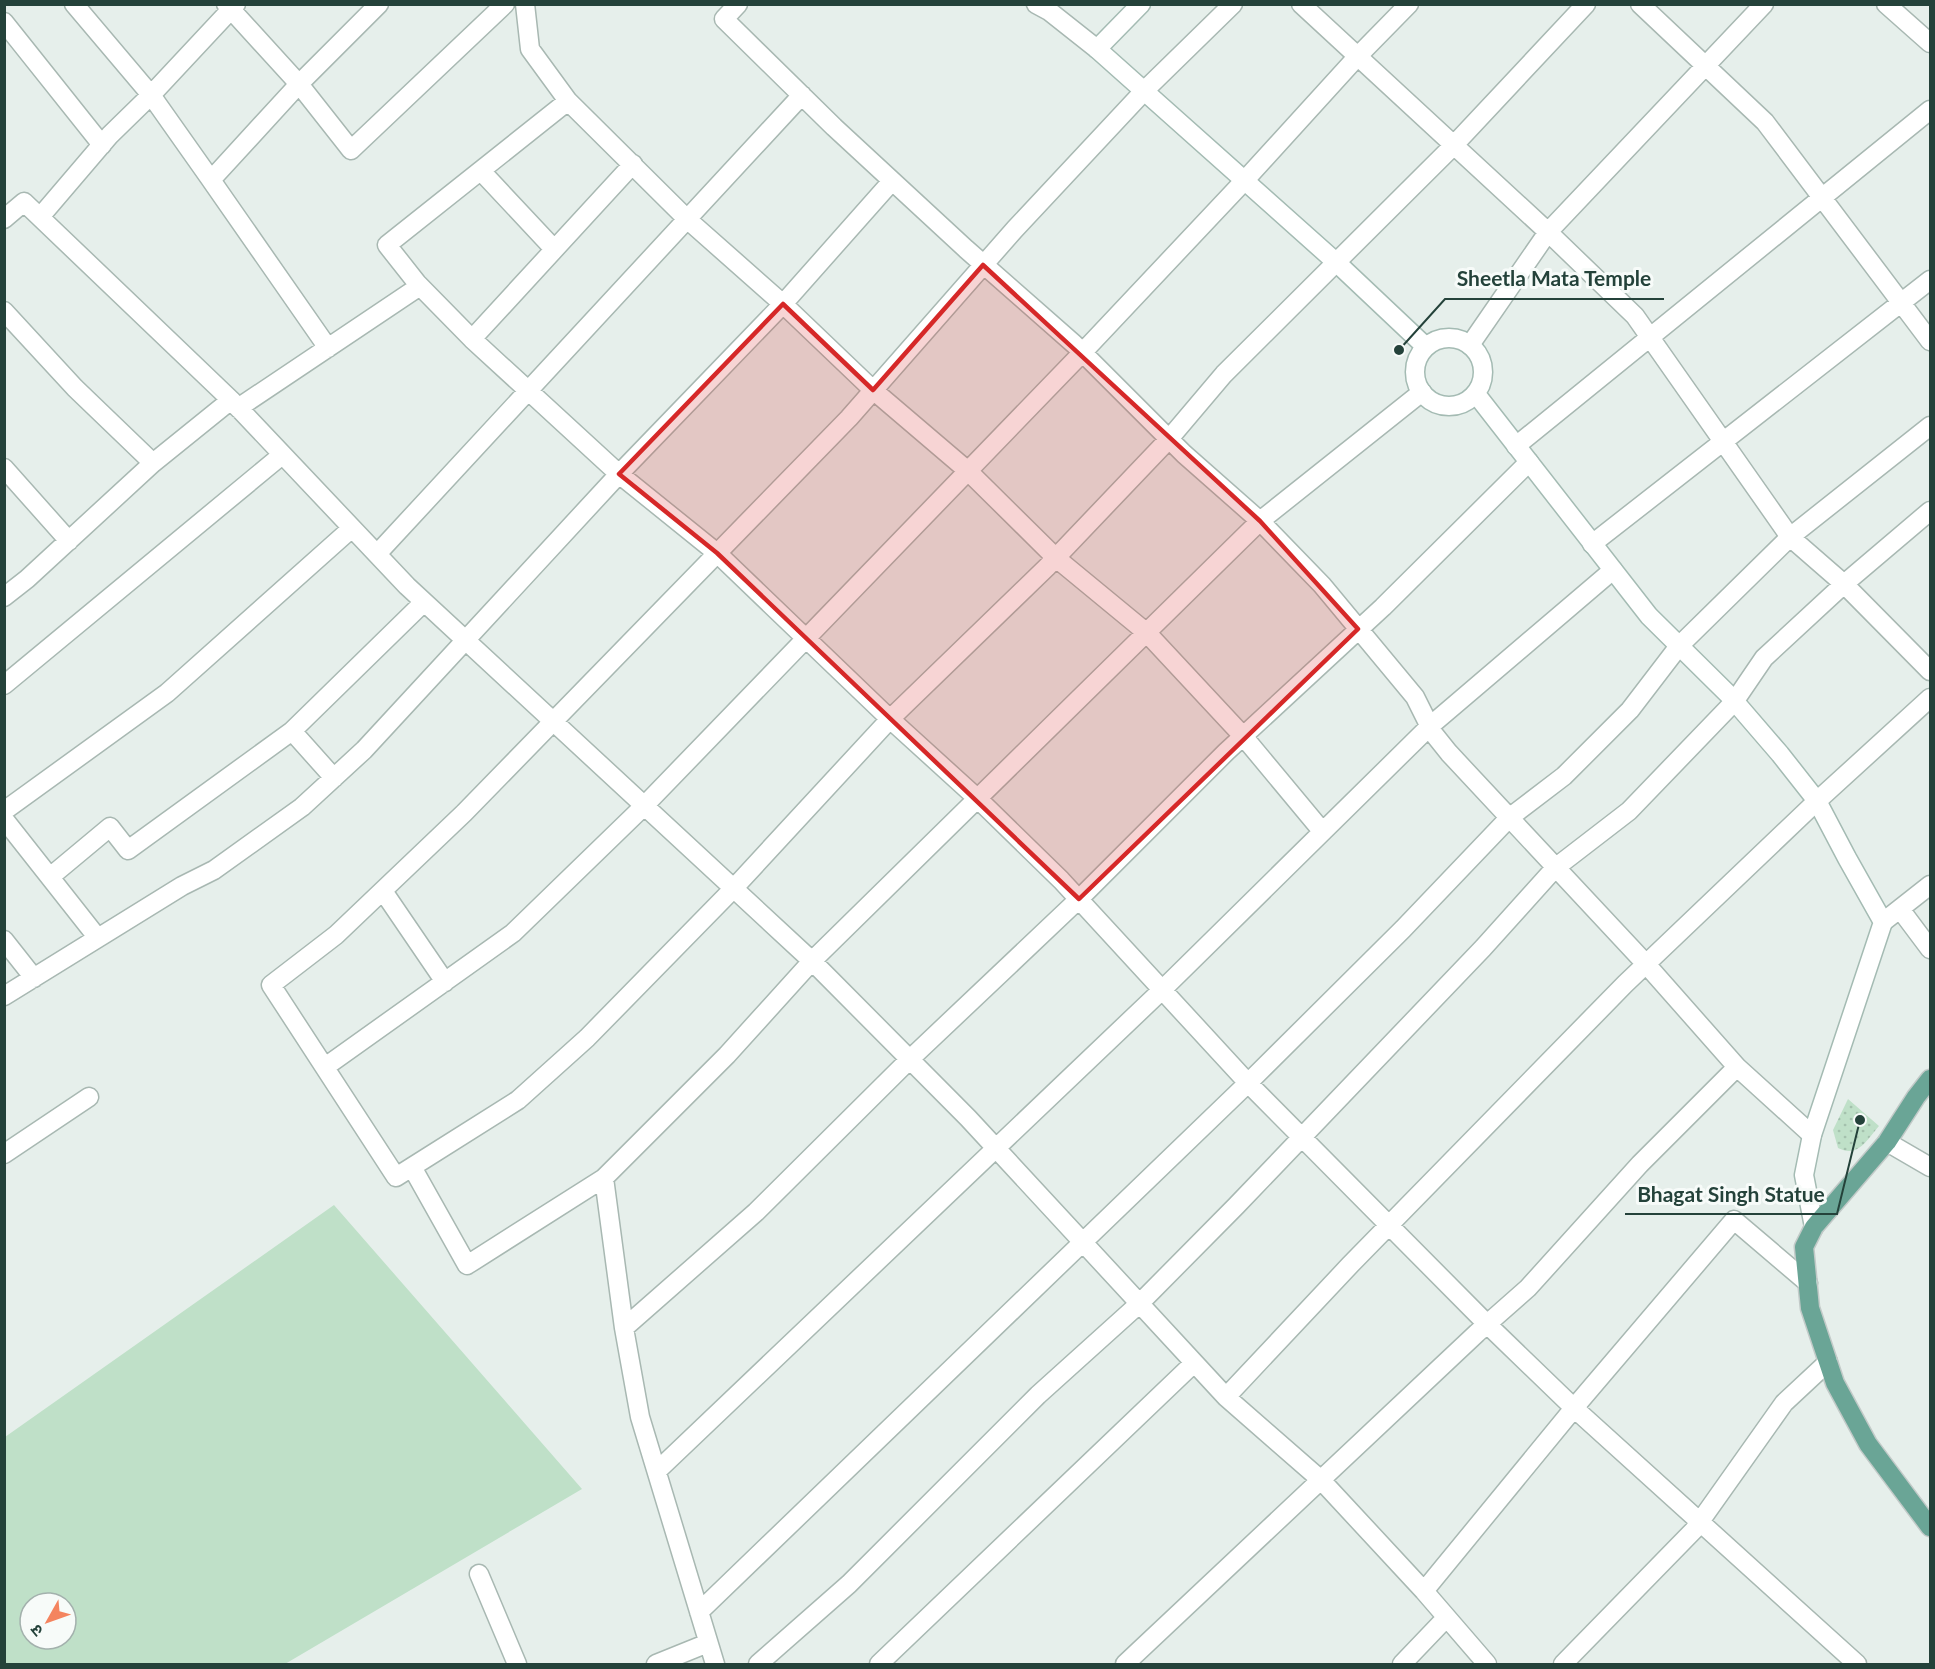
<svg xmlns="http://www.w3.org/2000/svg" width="1935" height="1669" font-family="Lato,'Noto Sans Devanagari',sans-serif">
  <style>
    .grass { fill: url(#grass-dots) }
    .garden { fill: #bfe0c8; fill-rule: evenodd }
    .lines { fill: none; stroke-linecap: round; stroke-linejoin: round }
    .street-casing { stroke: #a8b8b2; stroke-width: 21 }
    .secondary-casing { stroke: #a4bbb3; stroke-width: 21 }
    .primary-casing { stroke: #c2cac8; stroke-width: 21 }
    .street { stroke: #fff; stroke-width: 18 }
    .secondary { stroke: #fff; stroke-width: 18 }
    .primary { stroke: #6aa596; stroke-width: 18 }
    .marked { fill: #d62828; fill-opacity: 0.2; stroke: #d62828; stroke-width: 4.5; stroke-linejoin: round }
    .leader { fill: none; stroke: #24423a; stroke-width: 2 }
    .callout-dot { fill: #24423a; stroke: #f7fbf9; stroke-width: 2 }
    .callout-label { font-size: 21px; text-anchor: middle; font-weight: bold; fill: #24423a; stroke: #f7fbf9; stroke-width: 6; stroke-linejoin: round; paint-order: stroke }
  </style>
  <defs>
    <pattern id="grass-dots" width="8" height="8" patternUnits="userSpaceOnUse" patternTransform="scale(1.5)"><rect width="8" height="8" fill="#bfe0c8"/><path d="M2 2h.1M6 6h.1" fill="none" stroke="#a4c1ad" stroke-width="1.8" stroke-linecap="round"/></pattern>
  </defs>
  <rect width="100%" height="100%" fill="#e6efeb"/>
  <path class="grass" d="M1848,1099l31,27c-13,15 -21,32 -41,22l-5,-18z"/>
  <path class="garden" d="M334,1205l248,284 -297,175h-280v-227zM30,1603h36v36h-36z"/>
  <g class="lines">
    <defs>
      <path id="street" d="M74,4l77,91 60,85 88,-96 80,-80
        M226,4l73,80 52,66 154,-146
        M525,4l5,45 38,52 120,119 95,84 90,86 95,81 88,87 91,75 96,103 79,95
        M738,4l-14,15 110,108 132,122 108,95 110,110 76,67 62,64 93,112 18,36 16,20 197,211 91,103 75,68
        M1036,4l13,7 48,38
        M1233,4l-88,86 -130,139 -166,189 -385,395 -128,122 -65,50 125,192 122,-77 69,-62 146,-149 157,-170 157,-152 122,-128 55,-65 229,-228 133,-142
        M1301,4l247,228 87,84 155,221 54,47 86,87
        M1640,4l125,118 165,219
        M1886,4l44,39
        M4,22l98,123
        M568,101l-181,144 30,38 55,56 147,135 98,79 173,166 88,80 83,81 187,203 239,241 87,84 283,256
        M481,171l73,78
        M211,180l117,168
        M40,217l70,-82 41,-40 85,-91
        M4,219l20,-17 207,198 176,186 405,375 156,157 258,279 95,83 103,111 63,73
        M4,311l71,77 78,75
        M472,339l161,-175
        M1470,345l78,-113 216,-228
        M238,408l182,-122
        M1516,446l414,-336
        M4,468l65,73
        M1592,544l338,-264
        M377,554l425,-459
        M4,597l23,-18 126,-116 78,-63
        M4,685l278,-230
        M292,731l42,47
        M4,811l163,-118 185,-165
        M4,819l93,118
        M50,877l60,-50 18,23 164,-119 132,-129
        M383,891l62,91
        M1900,909l30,40
        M1883,922l47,-37
        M4,940l30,38
        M4,996l178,-110 32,-16 88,-63 62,-57 255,-276 164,-170 109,-123
        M325,1067l188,-134 131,-127 438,-453 163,-173 112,-123 52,-53
        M1887,1142l43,25
        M4,1154l85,-57
        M412,1167l55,98 137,-87
        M624,1328l132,-116 153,-152 170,-161 147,-147 157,-145 146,-145
        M1226,1397l124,-132 275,-281 192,-183 113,-103
        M657,1471l505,-481 268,-264 183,-156
        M479,1574l38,90
        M1424,1591l155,-189 155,-182 74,63
        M699,1612l549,-529 155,-154 106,-111 55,-42 66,-66 49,-64 111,-109 140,-111
        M656,1664l52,-21
        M715,1664l-75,-247 -16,-89 -20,-150 123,-123 85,-94 448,-440 162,-129
        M758,1664l91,-80 189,-189 101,-91 97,-98 247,-258 72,-80 74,-57 105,-109 30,-44 80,-74 86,-73
        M879,1664l315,-301
        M1125,1664l352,-331 51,-45 112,-124 97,-97
        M1402,1664l44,-46
        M1563,1664l131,-134 90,-127 44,-41"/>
      <path id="secondary" d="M1141,4l-44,45 240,214 89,84
        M1415 372a34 34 0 1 1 68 0a34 34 0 1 1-68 0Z
        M1476,394l173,222 81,80 50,58 37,47 30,57 36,64 -71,213 -8,40 10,52"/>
      <path id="primary" d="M1930,1079l-14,18 -29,45 -73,85 -10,20 6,61 25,75 33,61 62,83"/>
    </defs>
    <use href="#street" class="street-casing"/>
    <use href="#secondary" class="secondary-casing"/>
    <use href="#primary" class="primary-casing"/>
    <use href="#street" class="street"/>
    <use href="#secondary" class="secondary"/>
    <use href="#primary" class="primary"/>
  </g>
  <path class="marked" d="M983,265l277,256 98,108 -279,270 -362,-346 -98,-79 164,-170 90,86z"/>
  <path class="leader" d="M1399 350L1445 299H1664M1860 1120L1837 1214H1625"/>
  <g class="callout-dot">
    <circle cx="1399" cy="350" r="6"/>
    <circle cx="1860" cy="1120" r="6"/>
  </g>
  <g class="callout-label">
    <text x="1554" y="286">Sheetla Mata Temple</text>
    <text x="1731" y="1202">Bhagat Singh Statue</text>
  </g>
  <rect width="1935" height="1669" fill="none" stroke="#24423a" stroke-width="12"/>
  <g transform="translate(48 1621) rotate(230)"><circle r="28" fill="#f7fbf9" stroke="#a3b1ad" stroke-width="1.5"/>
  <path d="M0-4.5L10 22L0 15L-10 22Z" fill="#f4845f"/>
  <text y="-9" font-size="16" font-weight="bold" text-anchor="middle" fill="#24423a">उ</text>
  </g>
</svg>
